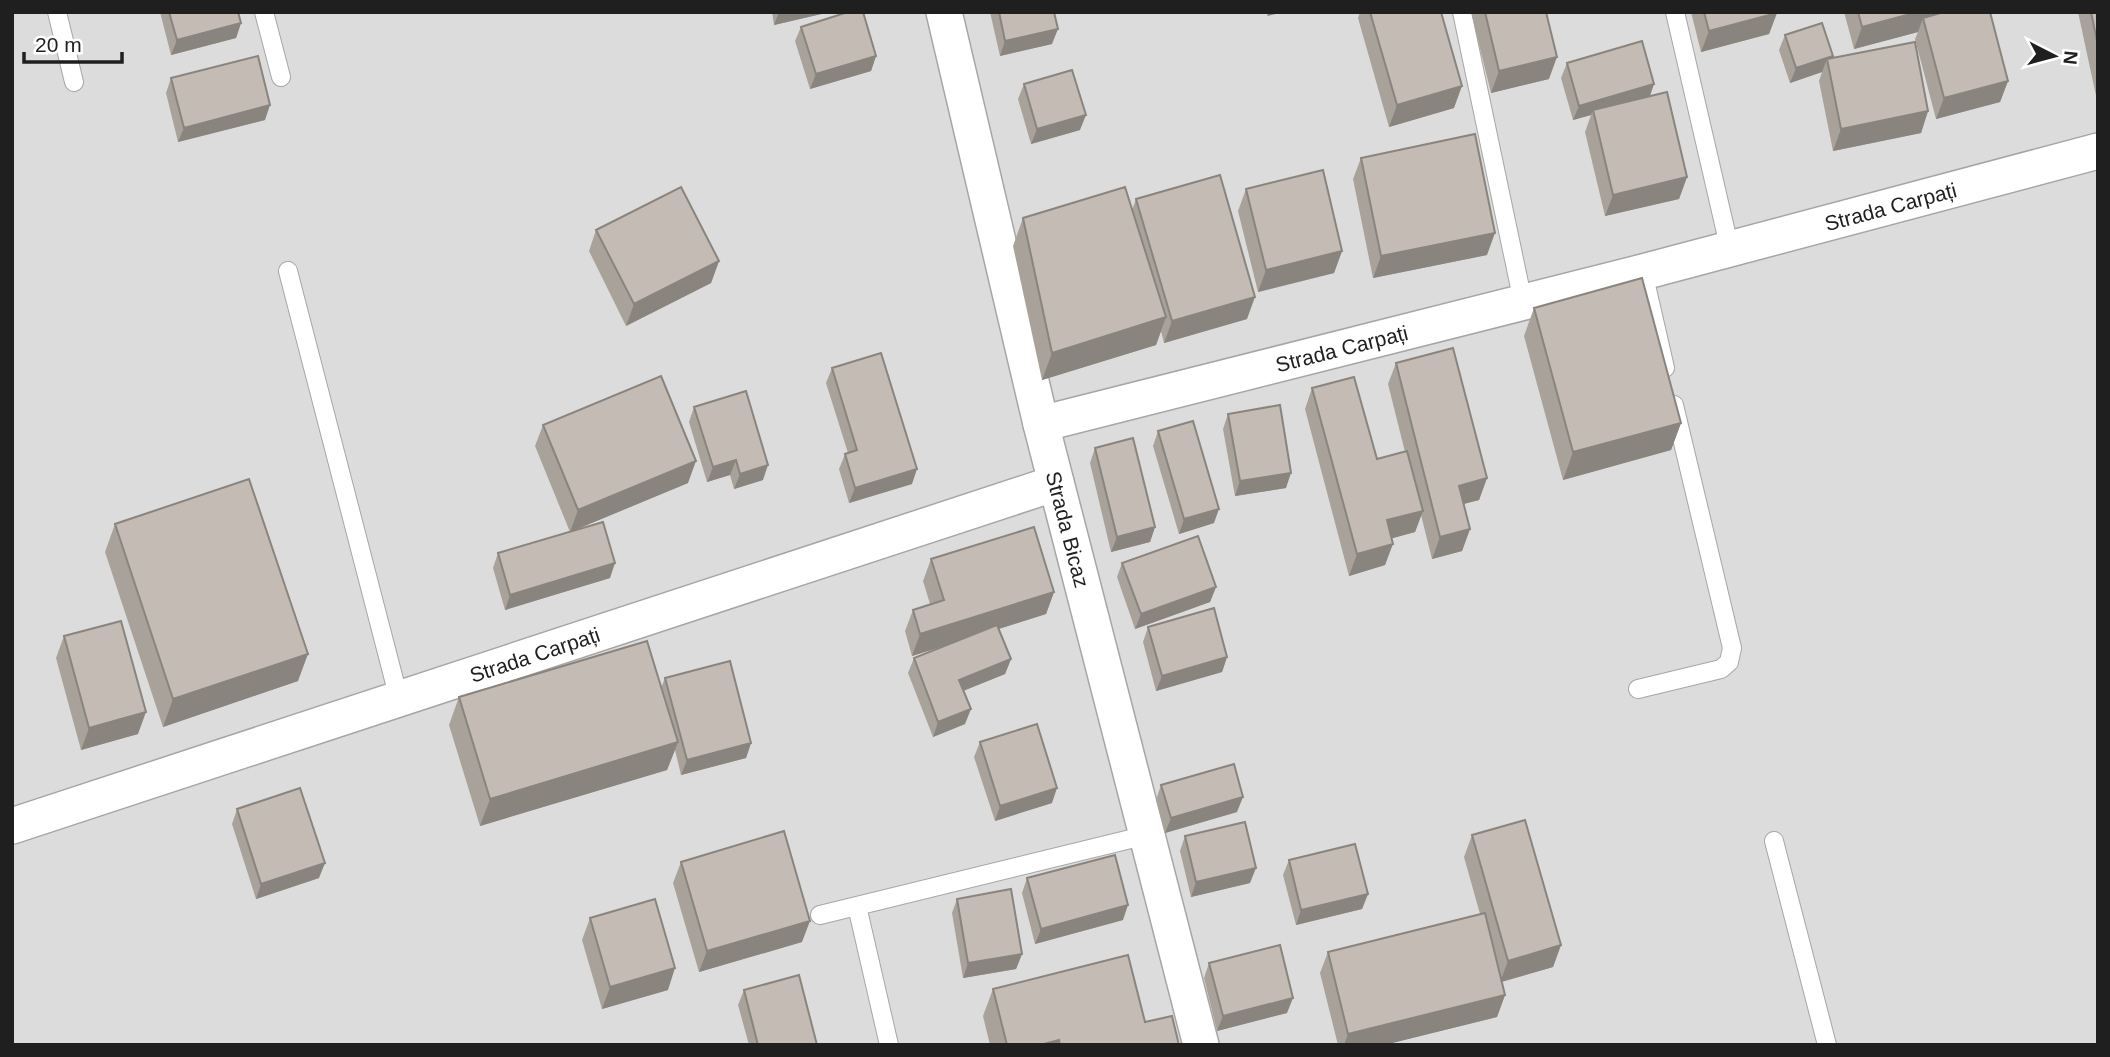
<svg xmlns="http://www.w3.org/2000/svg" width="2110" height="1057" font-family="Arial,sans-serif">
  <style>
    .residential { fill: #dddcdc }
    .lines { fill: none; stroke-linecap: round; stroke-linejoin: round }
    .lane-casing { stroke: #a6a6a6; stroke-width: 20 }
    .street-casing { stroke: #a6a6a6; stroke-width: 38 }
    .lane { stroke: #fff; stroke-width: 18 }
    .street { stroke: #fff; stroke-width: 35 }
    .wall { fill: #a9a29b }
    .shaded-wall { fill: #89847e }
    .building { fill: #c4bcb4; stroke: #89847e; stroke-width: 2 }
    .labels { text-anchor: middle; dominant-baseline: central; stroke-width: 6; stroke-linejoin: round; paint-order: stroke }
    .street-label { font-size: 21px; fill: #1f1f1f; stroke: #fff }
  </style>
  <rect width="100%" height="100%" fill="#efece5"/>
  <path class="residential" d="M12,12h2086v1033h-2086z"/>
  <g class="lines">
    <defs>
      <path id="lane" d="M57,12l17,70
        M264,12l17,65
        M1462,12l61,290
        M1675,12l55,238
        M288,271l111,428
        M1643,272l22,96
        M1638,689l83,-20 8,-7 3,-14 -58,-243
        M1774,841l53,204
        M857,906l32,139
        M820,915l327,-80"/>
      <g id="street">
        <path id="s1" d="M944,12l97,412 160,621"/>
        <path id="s2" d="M1041,424l602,-152 455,-121"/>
        <path id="s3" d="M12,826l1044,-343"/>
      </g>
    </defs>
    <use href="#lane" class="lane-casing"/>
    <use href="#street" class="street-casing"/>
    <use href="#lane" class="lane"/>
    <use href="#street" class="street"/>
  </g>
  <path class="wall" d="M160,12h78l3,11 -5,15 -65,17z
    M772,12h58l-56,13z
    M990,12h64l-2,32 -52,12z
    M1360,12h81l13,96 -65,19 -31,-109z
    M1471,12h75l3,67 -58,14z
    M1691,12h86l-8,22 -68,18z
    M1844,12h146l18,69 -8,21 -64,17 -21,-80 3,-7 -64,17z
    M2078,12h20v93z
    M801,27l75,29 -5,15 -61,18 -15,-48z
    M1785,35l47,23 96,53 -7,22 -88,18 -14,-70 3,-9 -32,11 -11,-33z
    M1567,63l83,34 37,80 -8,22 -74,17 -20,-84 6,-17 -18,5 -12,-42z
    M171,78l94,42 -87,22 -12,-49z
    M1024,84l56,46 -49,14 -13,-45z
    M1361,158l126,97 -114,23 -20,-99z
    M1246,189l96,62 -8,22 -76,19 -20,-81z
    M1136,199l111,120 -83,24 -3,-12 -5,14 -114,35 -29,-134 10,-28 109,-8z
    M596,230l123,31 -8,22 -85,43 -37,-75z
    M1534,308l147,115 -10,27 -108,30 -39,-144z
    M1396,363l91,115 -8,22 -15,4 6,25 -8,22 -30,8 -11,-44 -6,17 -23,6 -7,27 -36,11 -44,-167 7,-21 65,71 28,-7 -17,-68z
    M832,368l80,116 -63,19 -10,-34 6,-15 3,-1 -22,-70z
    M694,407l69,73 -29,9 -4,-14 -23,7 -18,-60z
    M1228,414l58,74 -51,8 -12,-67z
    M543,425l145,58 -118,49 -35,-86z
    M1158,431l56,92 -35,11 -26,-88z
    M1095,448l60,79 -5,15 -39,10 -21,-89z
    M115,524l183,157 -135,46 -58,-175z
    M498,553l112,25 -105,32 -12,-42z
    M931,559l123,33 -8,22 -47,15 12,30 -6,15 -42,17 2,33 -32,13 -25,-64 6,-15 35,-14 -37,12 -7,-25 8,-21 17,-6 -7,-23z
    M1122,563l94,24 -6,15 -75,27 -18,-52z
    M1148,627l79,30 -5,15 -66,19 -13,-49z
    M64,636l74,98 -57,16 -25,-92z
    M665,678l86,65 -5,15 -65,17 -6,-25 -8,20 -187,56 -31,-101 10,-28 202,-9z
    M980,742l72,61 -57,18 -21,-64z
    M1161,785l76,27 -72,21 -9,-33z
    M237,809l82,69 -63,21 -24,-75z
    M1472,835l89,110 -8,22 -51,15 3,13 -8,22 -113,28h-46l-18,-72 8,-21 152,-38 -16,-57z
    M1185,836l65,47 -59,14 -11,-46z
    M1289,860l79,34 -6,15 -66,16 -13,-50z
    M681,862l121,80 -103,30 -26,-89z
    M1027,878l96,42 -88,24 -13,-51z
    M957,899l65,55 -6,15 -53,9 -11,-65z
    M590,918l78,72 -66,19 -20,-69z
    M1209,963l78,50 -70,18 -13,-53z
    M993,989l152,33 34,23h-189l-7,-29z
    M744,990l73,55h-68l-11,-40z"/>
  <path class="shaded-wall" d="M779,12h51l-56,13z
    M1269,12h16l-18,4z
    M1918,12h28l-23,6 -5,14 -64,17 8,-22z
    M1777,13l-8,21 -68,18 8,-21z
    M241,23l-5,15 -65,17 6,-15z
    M1058,29l-6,15 -52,12 5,-15z
    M876,56l-5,15 -61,18 6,-15z
    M1833,56l-5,11 -1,-8 -5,13 -32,11 6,-15z
    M1557,57l-8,22 -58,14 8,-22z
    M2008,81l-8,21 -64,17 8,-21z
    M1654,84l-5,15 -56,11 -2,5 -18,5 6,-14z
    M1462,86l-8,22 -65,19 8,-22z
    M270,105l-5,15 -87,22 6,-14z
    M1928,111l-7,22 -88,18 8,-22z
    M1086,115l-6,15 -49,14 6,-15z
    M1687,177l-8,22 -74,17 8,-21z
    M1495,233l-8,22 -114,23 8,-22z
    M1342,251l-8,22 -76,19 8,-22z
    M719,261l-8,22 -85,43 8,-22z
    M1255,297l-8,22 -83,24 8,-22z
    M1166,317l-10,28 -114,35 10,-27z
    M1681,423l-10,27 -108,30 10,-28z
    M736,460l-6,15 -23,7 6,-15z
    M696,461l-8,22 -118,49 8,-22z
    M768,465l-5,15 -29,9 6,-15z
    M917,469l-5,15 -63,19 6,-15z
    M1291,473l-5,15 -51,8 5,-15z
    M1487,478l-8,22 -28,7 8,-21z
    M1219,509l-5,14 -35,11 5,-15z
    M1423,511l-8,21 -36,10 8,-22z
    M1155,527l-5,15 -39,10 6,-15z
    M1470,529l-8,22 -30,8 8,-22z
    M1393,544l-8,21 -36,11 8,-22z
    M615,563l-5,15 -105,32 5,-15z
    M1216,587l-6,15 -75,27 6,-15z
    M1054,592l-8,22 -134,42 8,-22z
    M308,654l-10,27 -135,46 10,-28z
    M1227,657l-5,15 -66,19 6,-15z
    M1011,659l-6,15 -52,21 6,-15z
    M971,709l-6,15 -32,13 5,-15z
    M146,712l-8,22 -57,16 8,-22z
    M678,742l-11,28 -187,56 10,-27z
    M751,743l-5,15 -65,17 6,-15z
    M1057,788l-5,15 -57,18 5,-15z
    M1243,797l-6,15 -72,21 6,-15z
    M325,863l-6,15 -63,21 5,-15z
    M1256,868l-6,15 -59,14 5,-15z
    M1368,894l-6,15 -66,16 5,-15z
    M1128,905l-5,15 -88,24 6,-15z
    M810,921l-8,21 -103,30 8,-21z
    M1561,945l-8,22 -53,15 8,-21z
    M1022,954l-6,15 -53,9 5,-15z
    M675,968l-7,22 -66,19 8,-22z
    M1505,995l-8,22 -113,28h-40l4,-11z
    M1293,998l-6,15 -70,18 6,-15z
    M1059,1040l-2,5h-17z"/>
  <path class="building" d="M169,12h69l3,11 -64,17z
    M848,12h15l13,44 -60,18 -15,-47z
    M999,12h55l4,17 -53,12z
    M1370,12h71l21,74 -65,19z
    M1485,12h61l11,45 -58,14z
    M1704,12h73v1l-68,18z
    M1858,12h60l-56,15z
    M1944,12h46l18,69 -64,17 -21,-80z
    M2091,12h7v34z
    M1822,23l11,33 -37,12 -11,-33z
    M1642,41l12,43 -75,22 -12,-43z
    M1915,42l13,69 -87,18 -14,-70z
    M258,56l12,49 -86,23 -13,-50z
    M1072,70l14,45 -49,14 -13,-45z
    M1667,92l20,85 -74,18 -20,-85z
    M1475,134l20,99 -114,23 -20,-98z
    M1323,170l19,81 -76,19 -20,-81z
    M1220,175l35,122 -83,24 -36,-122z
    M681,187l38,74 -85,43 -38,-74z
    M1125,187l41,130 -114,36 -29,-135z
    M1642,278l39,145 -108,29 -39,-144z
    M1453,348l34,130 -28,8 11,43 -30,8 -44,-174z
    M881,353l36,116 -62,19 -10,-34 12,-4 -25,-82z
    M661,376l35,85 -118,49 -35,-85z
    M1354,377l23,82 30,-8 16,60 -36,9 6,24 -36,10 -45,-166z
    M746,391l22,74 -28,9 -4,-14 -23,7 -19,-60z
    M1280,405l11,68 -51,8 -12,-67z
    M1193,421l26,88 -35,10 -26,-88z
    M1133,438l22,89 -38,10 -22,-89z
    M249,479l59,175 -135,45 -58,-175z
    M603,522l12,41 -105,32 -12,-42z
    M1034,527l20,65 -134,42 -7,-24 31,-10 -13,-41z
    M1198,536l18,51 -75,27 -19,-51z
    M1214,608l13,49 -65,19 -14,-49z
    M121,621l25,91 -57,16 -25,-92z
    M997,625l14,34 -52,21 12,29 -33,13 -24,-64z
    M647,641l31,101 -188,57 -31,-102z
    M730,661l21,82 -64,17 -22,-82z
    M1037,724l20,64 -57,18 -20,-64z
    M1234,764l9,33 -72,21 -10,-33z
    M300,788l25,75 -64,21 -24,-75z
    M1525,820l36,125 -53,16 -36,-126z
    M1245,822l11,46 -60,14 -11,-46z
    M784,831l26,90 -103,30 -26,-89z
    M1355,844l13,50 -67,16 -12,-50z
    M1115,855l13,50 -87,24 -14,-51z
    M1011,889l11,65 -54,9 -11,-64z
    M655,899l20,69 -65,19 -20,-69z
    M1485,913l20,82 -157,39 -20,-82z
    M1280,945l13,53 -70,18 -14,-53z
    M1128,955l17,67 27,-6 7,29h-119l-1,-5 -19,5h-33l-14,-56z
    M799,975l18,70h-59l-14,-55z"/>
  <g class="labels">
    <g class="street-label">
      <text stroke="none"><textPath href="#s2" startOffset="877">Strada Carpați</textPath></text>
      <text stroke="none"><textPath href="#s2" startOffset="310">Strada Carpați</textPath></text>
      <text stroke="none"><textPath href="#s1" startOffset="532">Strada Bicaz</textPath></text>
      <text stroke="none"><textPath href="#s3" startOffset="550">Strada Carpați</textPath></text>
    </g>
  </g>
  <rect width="2110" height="1057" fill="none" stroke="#1f1f1f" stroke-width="28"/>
  <g transform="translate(2054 56) rotate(96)" stroke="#ffffff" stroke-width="5" paint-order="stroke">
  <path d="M0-5L12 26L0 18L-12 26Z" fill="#1f1f1f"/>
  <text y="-10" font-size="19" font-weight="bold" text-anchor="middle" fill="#1f1f1f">N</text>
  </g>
  <path d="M24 52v10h98v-10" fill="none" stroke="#1f1f1f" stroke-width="3.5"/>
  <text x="35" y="52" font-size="21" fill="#1f1f1f" stroke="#ffffff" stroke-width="5" paint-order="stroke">20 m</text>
</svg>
